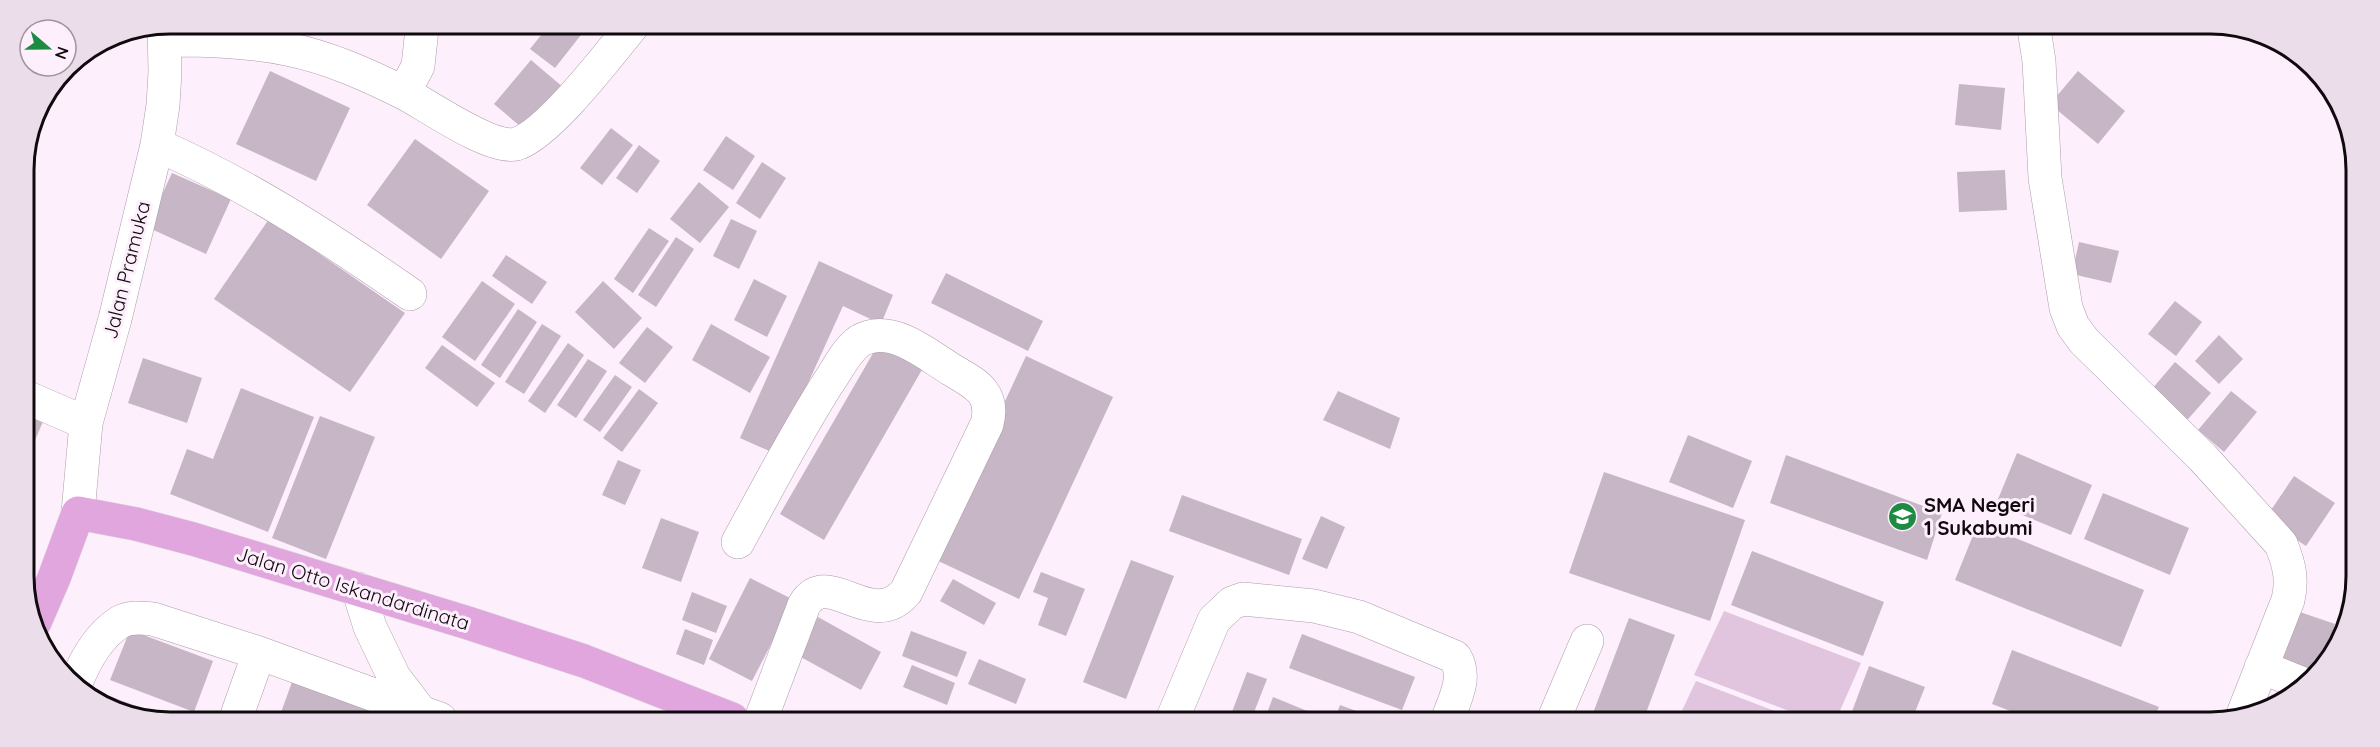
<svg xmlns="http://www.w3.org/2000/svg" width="2380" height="747" font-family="Quicksand,sans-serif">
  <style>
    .green { fill: #e1c5de }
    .building { fill: #c7b6c5 }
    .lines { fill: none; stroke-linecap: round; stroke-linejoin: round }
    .minor-casing { stroke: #ac9caa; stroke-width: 34 }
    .major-casing { stroke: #d9d8d9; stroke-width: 34 }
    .minor { stroke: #fff; stroke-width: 33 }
    .major { stroke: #e2a6df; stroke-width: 33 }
    .labels { text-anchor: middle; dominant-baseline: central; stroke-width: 6; stroke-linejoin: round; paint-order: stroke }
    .street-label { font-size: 20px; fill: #100a0f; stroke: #feeffc }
    .poi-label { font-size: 20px; font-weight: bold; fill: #100a0f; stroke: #feeffc; text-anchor: start }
    .rim { fill: none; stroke: #100a0f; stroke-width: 3 }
  </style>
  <rect width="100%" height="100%" fill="#feeffc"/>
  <path class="green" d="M1724,611l137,52 -26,59h-17l-124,-47z
    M1696,681l108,41 -127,-1z"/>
  <path class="building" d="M549,25l39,1 -33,42 -25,-19z
    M531,60l33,28 -37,44 -33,-28z
    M270,71l80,37 -34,73 -80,-37z
    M2078,71l47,40 -27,33 -48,-40z
    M1959,84l46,4 -4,42 -46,-5z
    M611,128l22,17 -31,40 -22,-17z
    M726,136l29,20 -22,34 -30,-20z
    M415,139l74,52 -48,68 -74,-54z
    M639,145l21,16 -23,32 -21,-15z
    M762,162l24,16 -26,41 -24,-16z
    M2005,170l2,40 -48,2 -2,-40z
    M172,173l59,26 -25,55 -59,-27z
    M699,182l30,25 -29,36 -30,-24z
    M269,219l136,94 -55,79 -136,-93z
    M731,219l26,12 -18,38 -26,-13z
    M649,228l20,13 -36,52 -19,-14z
    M676,237l18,12 -38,58 -18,-12z
    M2079,242l40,9 -8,32 -39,-9z
    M506,255l41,27 -15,22 -40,-28z
    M819,261l74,34 -12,29 -38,-18 -67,148 -36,-16z
    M946,273l97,48 -15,30 -97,-48z
    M754,279l33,17 -20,41 -33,-17z
    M482,281l33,23 -40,57 -33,-24z
    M603,281l39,37 -28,31 -39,-37z
    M2175,301l27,21 -26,34 -28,-22z
    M518,309l19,13 -37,56 -19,-13z
    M542,324l19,12 -37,58 -19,-12z
    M711,324l59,33 -20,36 -58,-33z
    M647,327l26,20 -28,36 -26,-20z
    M2219,335l24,24 -24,25 -24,-23z
    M883,336l44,25 -103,179 -44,-26z
    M568,343l16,12 -39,58 -17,-12z
    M442,345l53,38 -18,24 -52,-39z
    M1026,356l87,41 -94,202 -87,-41z
    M143,358l59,20 -15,45 -59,-20z
    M588,359l19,12 -31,47 -19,-13z
    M2175,362l36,31 -29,33 -36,-30z
    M615,375l17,12 -32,45 -17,-12z
    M241,388l73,29 -46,115 -98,-38 17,-45 26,10z
    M639,389l19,14 -36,49 -19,-14z
    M1338,391l62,27 -10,31 -67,-29z
    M2231,391l26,21 -33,40 -26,-22z
    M26,408l19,9 -19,44z
    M320,416l55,21 -49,122 -54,-21z
    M1688,435l64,26 -19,47 -64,-26z
    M2017,453l75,32 -21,50 -75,-31z
    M1786,455l156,58 -15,47 -157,-57z
    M618,460l23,10 -16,35 -23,-10z
    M1604,472l141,48 -35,101 -141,-48z
    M2294,476l41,27 -29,43 -41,-27z
    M2103,493l86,35 -19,47 -86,-36z
    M1182,495l120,44 -13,36 -120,-44z
    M1321,516l24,11 -18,42 -25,-10z
    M661,518l38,14 -18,50 -39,-14z
    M1978,523l166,67 -23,57 -166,-67z
    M1752,551l132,51 -21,54 -132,-51z
    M1131,560l43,16 -48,123 -43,-17z
    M1041,572l44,17 -19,47 -28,-11 10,-27 -15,-6z
    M750,578l44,22 -42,81 -43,-22z
    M953,579l43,24 -12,22 -44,-24z
    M692,592l35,14 -11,27 -34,-13z
    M2297,611l38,13 -14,45 -3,4 -37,-12z
    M818,617l63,35 -20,38 -64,-35z
    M1629,618l46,17 -32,86h-53z
    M685,629l28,11 -9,25 -28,-11z
    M130,630l83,31 -19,51 -84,-32z
    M911,631l56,21 -10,25 -55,-21z
    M1302,634l113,43 -13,33 -113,-42z
    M2012,650l147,57 -7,16 -113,-1 -47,-18z
    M979,659l47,20 -10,25 -48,-20z
    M912,665l43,18 -8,22 -44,-18z
    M1869,666l56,21 -14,35h-63z
    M1247,672l20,7 -16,41h-22z
    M292,682l81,28 -3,8h-91z
    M109,696l33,12 -3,10h-7l-26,-16z
    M1273,697l54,22v2h-63z
    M1340,705l41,15v1h-47z
    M166,712l15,6h-17z"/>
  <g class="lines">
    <defs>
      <path id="minor" d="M2034,29l5,32 6,117 21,130 7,18 11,15 119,117 78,86c8,20 12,35 7,56l-45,114
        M165,40c41,0 82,1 122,9 41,8 81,26 119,45 24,13 85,56 110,50 32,-9 94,-91 117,-119
        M404,93l14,-27 4,-37 -2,-4
        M157,145c90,39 172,93 253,149
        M26,397l60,26
        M78,513l8,-90 29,-104 42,-174 6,-40 2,-33 -1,-47
        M738,542c29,-53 57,-107 90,-159 9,-13 17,-30 29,-40 3,-3 9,-5 12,-6 29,-8 60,19 83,33 24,14 43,23 35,54l-81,168c-35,41 -78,-27 -102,13l-43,114
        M358,589l12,38 24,50 26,34
        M2261,667l45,18
        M76,683c9,-23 22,-47 44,-61 10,-6 23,-4 33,-3l106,34 181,66
        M236,718l23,-65
        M1172,720l42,-100 18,-17 11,-4 71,7 45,11 96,40c13,21 -1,43 -8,64
        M1553,721l34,-80"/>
      <path id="major" d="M35,622l19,-44 24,-65 58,11 57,15 275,84 116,38 148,58"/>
    </defs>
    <use href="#minor" class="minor-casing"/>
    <use href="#major" class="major-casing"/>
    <use href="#minor" class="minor"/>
    <use href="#major" class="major"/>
  </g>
  <defs>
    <symbol id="school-disc" viewBox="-11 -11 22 22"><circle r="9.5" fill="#1e8b43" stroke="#feeffc"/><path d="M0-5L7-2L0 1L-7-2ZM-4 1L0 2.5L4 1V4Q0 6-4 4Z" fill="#fff"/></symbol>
  </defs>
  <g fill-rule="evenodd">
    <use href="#school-disc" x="1886" y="500" width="33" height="33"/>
  </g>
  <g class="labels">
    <g class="street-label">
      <text transform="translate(126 270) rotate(-76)">Jalan Pramuka</text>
      <text transform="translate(353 588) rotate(17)">Jalan Otto Iskandardinata</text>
    </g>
    <g class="poi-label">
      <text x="1924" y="504">SMA Negeri<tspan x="1924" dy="23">1 Sukabumi</tspan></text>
    </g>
  </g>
  <path d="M0 0H2380V747H0ZM170 34H2210A136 136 0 0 1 2346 170V576A136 136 0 0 1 2210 712H170A136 136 0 0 1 34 576V170A136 136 0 0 1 170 34Z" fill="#ebdde9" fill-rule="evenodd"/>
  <path class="rim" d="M170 34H2210A136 136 0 0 1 2346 170V576A136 136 0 0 1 2210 712H170A136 136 0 0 1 34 576V170A136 136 0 0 1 170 34Z"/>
  <g transform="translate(48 48) rotate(110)"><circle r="28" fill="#feeffc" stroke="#9f939d" stroke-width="1.5"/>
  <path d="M0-4.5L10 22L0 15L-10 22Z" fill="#1e8b43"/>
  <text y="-9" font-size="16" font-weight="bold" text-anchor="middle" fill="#100a0f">N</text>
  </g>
</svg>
